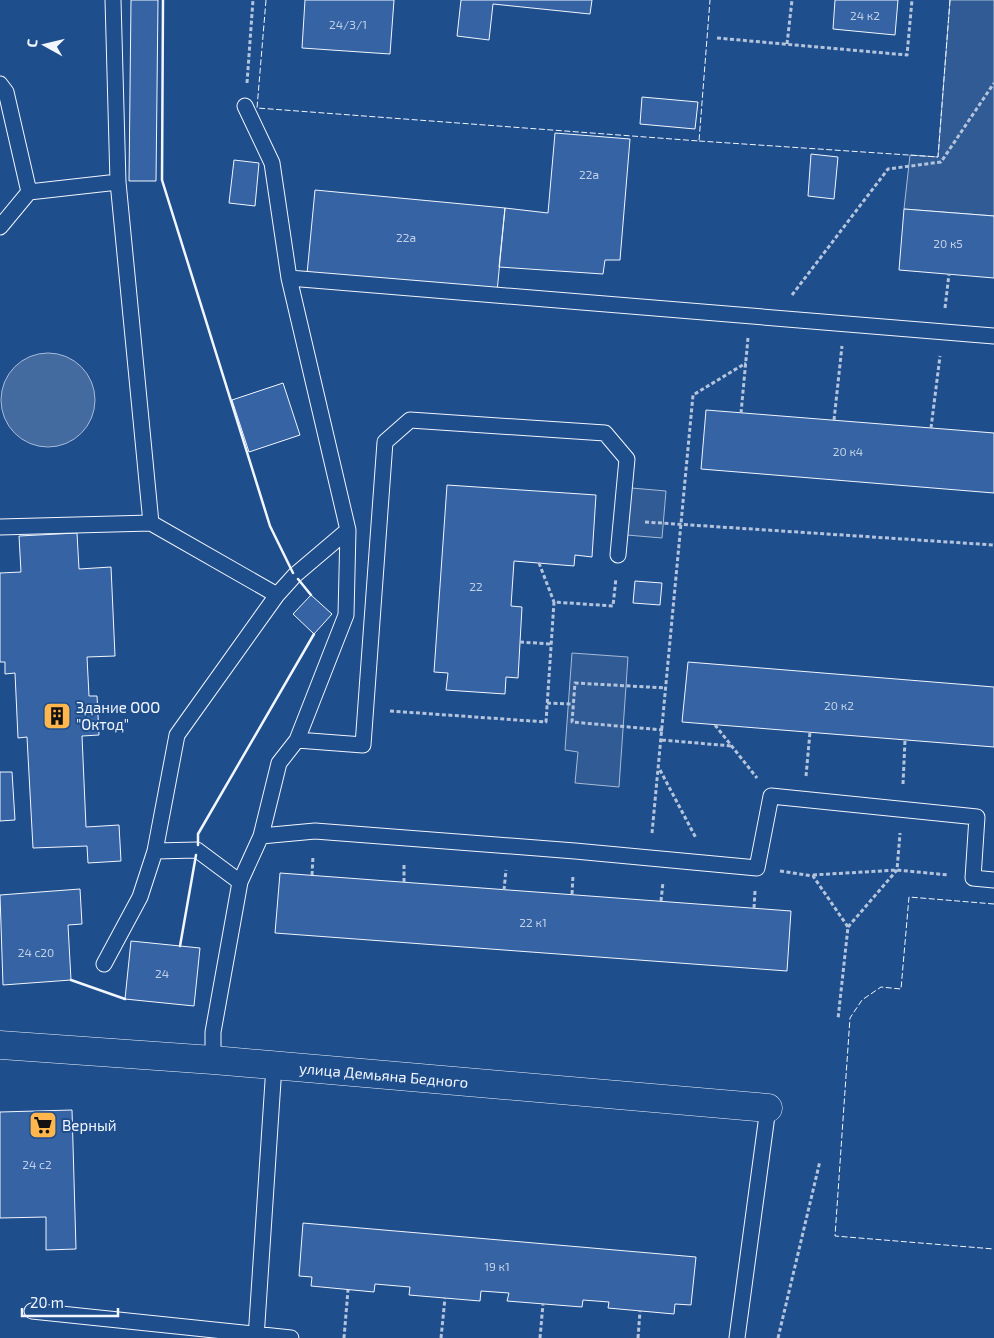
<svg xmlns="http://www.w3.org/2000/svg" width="994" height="1338" font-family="'Exo 2',sans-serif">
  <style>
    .built { fill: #305b95; stroke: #a8bbd7 }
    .water { fill: #446ba0; stroke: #a8bbd7 }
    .building { fill: #3563a3; stroke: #f2f6ff }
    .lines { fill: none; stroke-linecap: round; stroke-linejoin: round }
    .service-casing { stroke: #f2f6ff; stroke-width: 17 }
    .tertiary-casing { stroke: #f2f6ff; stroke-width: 29 }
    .path { stroke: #b3c4dc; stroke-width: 3; stroke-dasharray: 4 2.5; stroke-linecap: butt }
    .service { stroke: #1f4e8c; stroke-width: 15 }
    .tertiary { stroke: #1f4e8c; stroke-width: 28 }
    .fence { stroke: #f2f6ff; stroke-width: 1; stroke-dasharray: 6 2.5; stroke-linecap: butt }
    .wall { stroke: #f2f6ff; stroke-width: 2.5 }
    .labels { text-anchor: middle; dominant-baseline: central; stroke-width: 4; stroke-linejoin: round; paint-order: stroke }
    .number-label { font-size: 12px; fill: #c3d1e8 }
    .poi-label { font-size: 15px; fill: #f2f6ff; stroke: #1f4e8c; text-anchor: start }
    .street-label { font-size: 15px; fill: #f2f6ff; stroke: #1f4e8c }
  </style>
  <rect width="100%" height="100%" fill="#1f4e8c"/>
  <path class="built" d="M950,0h44v216l-90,-7 6,-54 28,2z
    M620,487l46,4 -4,47 -47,-4z
    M572,653l56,4 -9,130 -44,-4 3,-31 -13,-2z"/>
  <path class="water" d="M1 400a47 47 0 1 1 94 0a47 47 0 1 1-94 0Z"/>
  <path class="building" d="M131,0h27l-2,181h-27z
    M305,0h89l-4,54 -88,-6z
    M461,0h131l-2,14 -97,-10 -4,36 -32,-4z
    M835,0h63l-3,35 -62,-6z
    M642,97l56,5 -3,27 -55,-5z
    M555,133l75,6 -10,121h-15l-2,14 -104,-7 6,-59 43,5z
    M811,154l27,3 -4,42 -26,-3z
    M234,160l25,3 -4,43 -26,-3z
    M315,190l190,18 -8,84 -190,-18z
    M904,209l90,7v62l-95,-8z
    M283,383l17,52 -51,17 -17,-52z
    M706,410l288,23v60l-293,-24z
    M447,485l149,10 -4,62 -17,-2 -1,11 -60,-5 -3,45 11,1 -4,71 -12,-1 -1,17 -59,-4 2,-17 -14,-1z
    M77,533l2,36 32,-2 4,89 -28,1 2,39h8l2,39 -17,1 4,91 33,-2 2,36 -33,2 -1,-17 -54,2 -6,-111 -9,1 -3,-65 -10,1v-12h-5v-89l21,-1 -2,-36z
    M635,581l27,2 -2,22 -27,-2z
    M311,595l21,19 -18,20 -21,-20z
    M688,662l306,25v60l-312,-25z
    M0,772h12l3,48 -15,1z
    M280,873l511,38 -4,60 -512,-38z
    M80,889l2,35 -14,1 3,55 -68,5 -3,-90z
    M131,941l69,7 -6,58 -69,-7z
    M72,1110l4,139 -30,1v-33l-46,1v-106z
    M303,1223l393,34 -5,48 -16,-1 -1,10 -66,-6 1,-6 -26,-2 -1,7 -75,-6 2,-8 -28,-2 -1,10 -71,-6 1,-8 -35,-3 -1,8 -63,-6 1,-9 -13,-1z"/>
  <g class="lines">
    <defs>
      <path id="service" d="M113,0l5,182 33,341 126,72
        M0,84l6,8 23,100 89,-10
        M245,106l27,57 17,115
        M0,227l29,-35
        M0,527l151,-4
        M297,740l49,-125 2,-85 -59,-252 705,58
        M261,836l18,-73 18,-23 66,5 22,-303 25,-22 195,13 22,26 -9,96
        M155,851l42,-1 43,32
        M104,964l36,-67 15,-46 22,-116 100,-140 18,-20 53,-45
        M213,1060v-28l27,-150 21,-46 54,-5 260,20 182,17 14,-72 206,21 -4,61 21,2
        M32,1311l259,27
        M256,1338l18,-272
        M737,1338l31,-230"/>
      <g id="tertiary">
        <path id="s1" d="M0,1045l213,15 555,48"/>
      </g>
    </defs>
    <use href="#service" class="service-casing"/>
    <use href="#tertiary" class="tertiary-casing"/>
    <path class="path" d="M717,38l190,17 5,-55
      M787,44l5,-44
      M247,83l6,-83
      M792,295l96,-126 53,-7 53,-79
      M945,308l4,-34
      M741,413l7,-75
      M834,420l8,-74
      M931,428l9,-72
      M645,522l349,23
      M539,563l15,39
      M520,642l31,2
      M547,703l26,1
      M390,711l156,11 8,-120 59,4 3,-28
      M715,725l42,53
      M663,730l-91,-8 3,-39 91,5
      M662,740l70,6
      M660,770l36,68
      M806,776l4,-44
      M903,784l2,-44
      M652,833l41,-438 53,-32
      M780,871l33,5 35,51 -10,92
      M312,875l1,-19
      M813,875l84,-5 52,5
      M404,882v-19
      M504,890l2,-20
      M572,894l1,-19
      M661,901l2,-19
      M754,908l1,-17
      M848,927l49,-57 3,-37
      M344,1338l4,-48
      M441,1338l4,-40
      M540,1338l3,-34
      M638,1338l2,-27
      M778,1338l42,-177"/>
    <use href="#service" class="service"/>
    <use href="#tertiary" class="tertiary"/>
    <path class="fence" d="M266,0l-9,108 442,33 11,-141
      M699,141l239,16 12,-157
      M994,904l-85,-7 -8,92 -20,-2 -19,13 -12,18 -15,218 159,13"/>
    <path class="wall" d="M163,0l-1,180 108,346 23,47
      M298,579l13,16
      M198,845v-11l116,-200
      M180,946l16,-91
      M71,980l54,19"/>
  </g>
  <defs>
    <symbol id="building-square" viewBox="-11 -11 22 22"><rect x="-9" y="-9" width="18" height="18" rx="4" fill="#ffb74d" stroke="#1f4e8c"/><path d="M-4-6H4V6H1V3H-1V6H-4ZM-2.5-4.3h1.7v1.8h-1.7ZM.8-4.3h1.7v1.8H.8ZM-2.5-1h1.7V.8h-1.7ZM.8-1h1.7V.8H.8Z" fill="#111"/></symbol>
    <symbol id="supermarket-square" viewBox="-11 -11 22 22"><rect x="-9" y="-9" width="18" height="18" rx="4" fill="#ffb74d" stroke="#1f4e8c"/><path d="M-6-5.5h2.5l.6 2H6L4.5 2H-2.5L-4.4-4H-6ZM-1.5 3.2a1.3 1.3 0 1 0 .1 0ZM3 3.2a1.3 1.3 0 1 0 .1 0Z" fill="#111"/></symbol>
  </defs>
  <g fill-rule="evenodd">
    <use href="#building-square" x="41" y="700" width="32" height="32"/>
    <use href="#supermarket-square" x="27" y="1109" width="32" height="32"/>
  </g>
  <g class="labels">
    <g class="number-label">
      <text x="865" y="15">24 к2</text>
      <text x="348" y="24">24/3/1</text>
      <text x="589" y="174">22а</text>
      <text x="406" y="237">22а</text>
      <text x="948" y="243">20 к5</text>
      <text x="848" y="451">20 к4</text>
      <text x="476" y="586">22</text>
      <text x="839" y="705">20 к2</text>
      <text x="533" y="922">22 к1</text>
      <text x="36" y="952">24 с20</text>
      <text x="162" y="973">24</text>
      <text x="37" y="1164">24 с2</text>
      <text x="497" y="1266">19 к1</text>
    </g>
    <g class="poi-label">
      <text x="76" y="707">Здание ООО<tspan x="76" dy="17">"Октод"</tspan></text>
      <text x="62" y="1125">Верный</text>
    </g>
    <g class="street-label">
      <text stroke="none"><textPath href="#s1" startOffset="385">улица Демьяна Бедного</textPath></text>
    </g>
  </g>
  <g transform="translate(45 45) rotate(278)" stroke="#1f4e8c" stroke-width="4" paint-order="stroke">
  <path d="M0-4L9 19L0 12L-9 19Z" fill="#f2f6ff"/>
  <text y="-8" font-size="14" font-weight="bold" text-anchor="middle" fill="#f2f6ff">С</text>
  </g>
  <path d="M22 1308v8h96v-8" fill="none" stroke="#f2f6ff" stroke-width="2.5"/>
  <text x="30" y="1308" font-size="15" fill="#f2f6ff" stroke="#1f4e8c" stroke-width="4" paint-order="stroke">20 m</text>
</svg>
